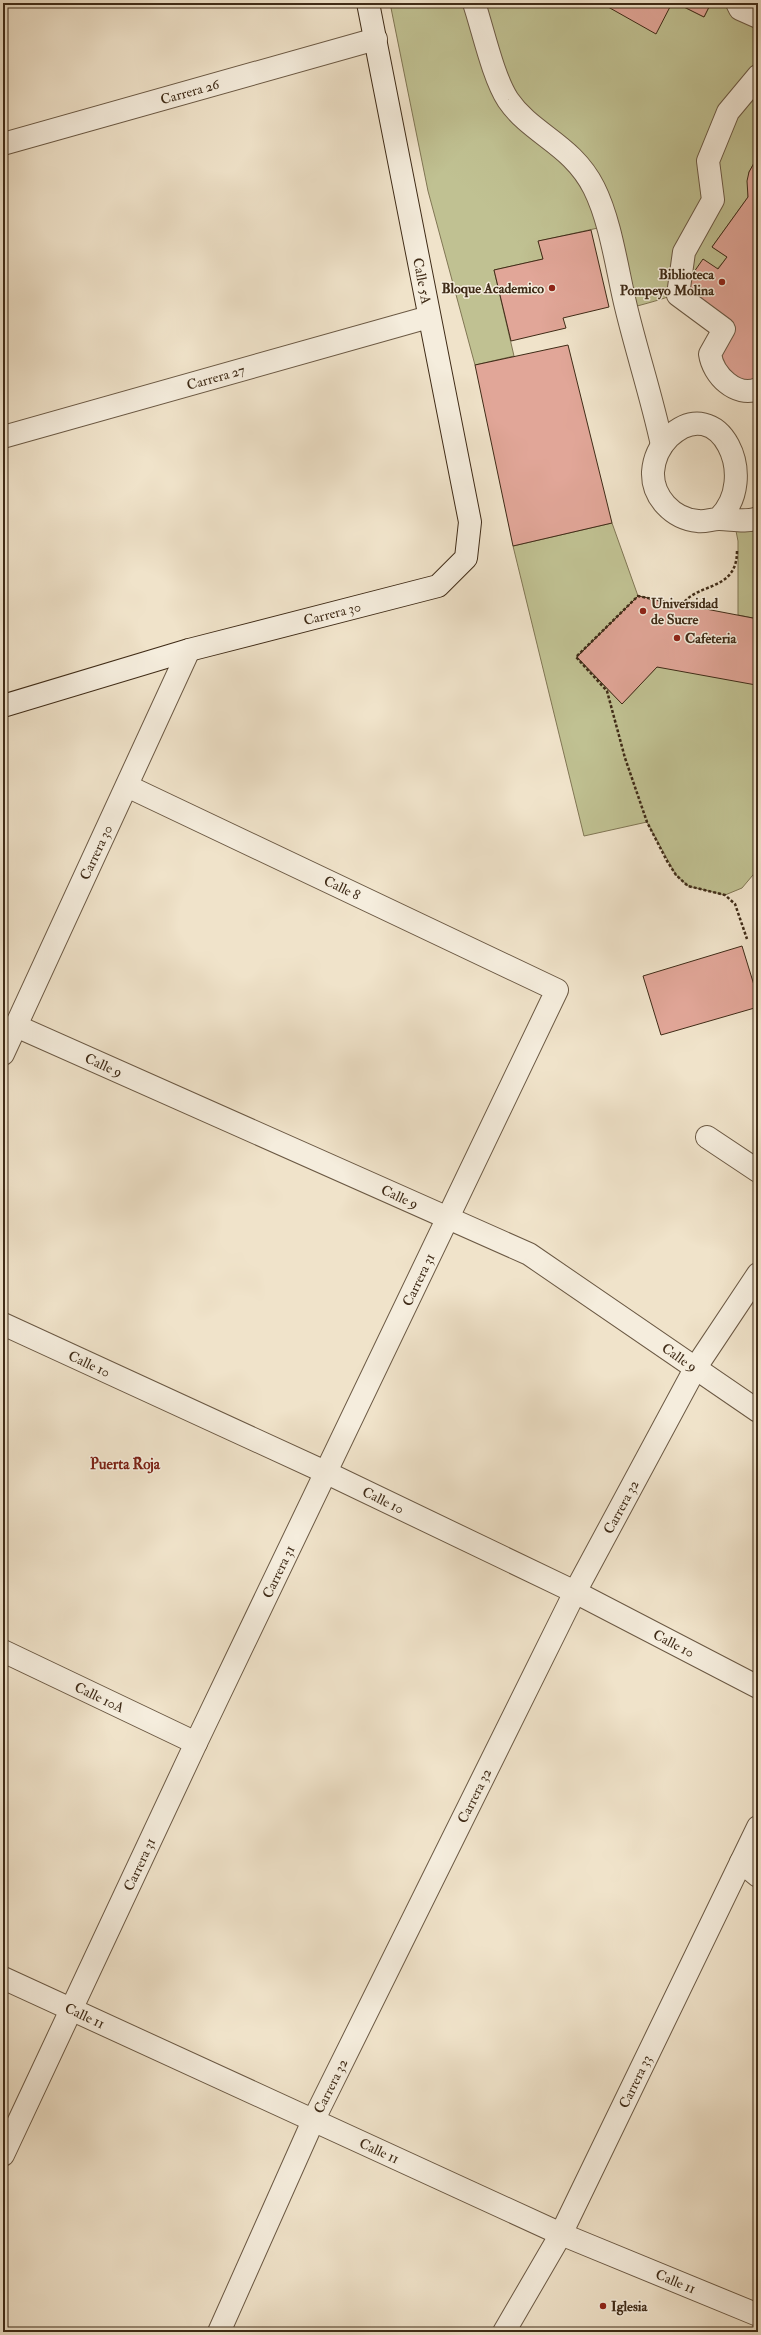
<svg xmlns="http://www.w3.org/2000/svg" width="761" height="2335" font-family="'IM FELL Double Pica',serif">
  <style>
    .green { fill: #c0c192; stroke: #807654 }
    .building { fill: #e1a698; stroke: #3f2b17 }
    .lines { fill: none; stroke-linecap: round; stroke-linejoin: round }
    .lane-casing { stroke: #6b5944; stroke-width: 24 }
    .street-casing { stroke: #6b5944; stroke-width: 24 }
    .secondary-casing { stroke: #3f2b17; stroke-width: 24 }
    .path { stroke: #3f2b17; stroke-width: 2.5; stroke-dasharray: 3 2; stroke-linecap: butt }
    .lane { stroke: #f5eddd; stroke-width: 22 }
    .street { stroke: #f5eddd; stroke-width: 22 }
    .secondary { stroke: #f5eddd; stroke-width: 22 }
    .poi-dot { fill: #8f2418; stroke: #f5eddd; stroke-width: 1.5 }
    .labels { text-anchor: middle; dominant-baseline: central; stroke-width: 3; stroke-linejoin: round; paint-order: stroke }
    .street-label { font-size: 14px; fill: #3f2b17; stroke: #f5eddd }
    .poi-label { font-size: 14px; font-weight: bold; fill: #3f2b17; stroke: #f5eddd; text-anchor: start }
    .neighbourhood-label { font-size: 15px; font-weight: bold; fill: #7a1f14; stroke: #f5eddd }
  </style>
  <rect width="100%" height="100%" fill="#f0e3ca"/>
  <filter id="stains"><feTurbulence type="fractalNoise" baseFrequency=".005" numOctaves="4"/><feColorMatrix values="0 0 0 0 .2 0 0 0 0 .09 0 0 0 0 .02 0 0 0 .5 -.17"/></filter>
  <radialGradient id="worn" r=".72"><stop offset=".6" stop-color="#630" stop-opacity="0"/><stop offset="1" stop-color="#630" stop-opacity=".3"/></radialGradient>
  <path class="green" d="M390,3h286l28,14 7,-14h24l23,16v137l-9,16 -1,25 -36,50 15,10c-23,33 -64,42 -101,52l-19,-83 -68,15 4,18 -49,11 20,86 -39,9 -47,-174z
    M758,518v101l-20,-4v-74l-4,-20z
    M612,523l26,73 -62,61 46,47 35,-37 101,2v200l-16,19 -17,7 -37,-9 -12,-11 -29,-53 -63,14 -71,-290z"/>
  <path class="building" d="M601,3h71l-16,31z
    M676,3h35l-7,14z
    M758,156v233l-40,-14v-38l-40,-42 25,-36 15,10 9,-12 -15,-10 36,-50 -1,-16 2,-9z
    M591,230l18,77 -46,11 3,10 -55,13 -17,-71 49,-11 -5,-18z
    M568,345l44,178 -99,23 -38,-181z
    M638,596l120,23v53l-2,13 -99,-18 -35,37 -45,-47z
    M742,946l16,52v9l-97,28 -18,-59z"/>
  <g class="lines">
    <defs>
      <path id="lane" d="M737,3l3,6 18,8
        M758,76l-30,36 -20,49 5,39 -29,52 -6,43 46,34 -14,25c3,21 26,44 48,35"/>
      <g id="street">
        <path d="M474,3c9,27 19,74 34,97 24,35 64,44 86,88 17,34 23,82 32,119 11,46 26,91 36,138"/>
        <path id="s1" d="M3,144l373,-105"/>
        <path id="s2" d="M3,437l426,-120"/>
        <path d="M718,519c43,-40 1,-129 -49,-82 -10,10 -15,21 -16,35 -1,25 20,47 45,49 7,1 14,-2 21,-2 13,0 26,4 39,-1"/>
        <path id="s3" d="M16,1026l513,228 229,157"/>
        <path id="s4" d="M3,1054l186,-404"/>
        <path d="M707,1137l51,34"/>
        <path id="s5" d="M3,1324l322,148 250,120 183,95"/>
        <path id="s6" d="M3,1651l193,92"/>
        <path d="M741,1862l17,14"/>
        <path id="s7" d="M3,1978l558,256 197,81"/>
        <path id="s8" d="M3,2155l193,-412 361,-753 -430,-204"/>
        <path id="s9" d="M219,2332l94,-211 262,-529 121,-225 62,-93"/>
        <path id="s10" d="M504,2332l57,-98 197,-407"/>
      </g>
      <g id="secondary">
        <path id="s11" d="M3,706l186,-56 249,-64 28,-28 4,-36 -102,-519"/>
      </g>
    </defs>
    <use href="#lane" class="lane-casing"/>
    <use href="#street" class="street-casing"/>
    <use href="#secondary" class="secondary-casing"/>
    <path class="path" d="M737,551c0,41 -40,31 -55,54l-44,-9 -62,61 31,34 18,67 22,64 20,39 9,14 12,11 37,9 10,9 12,35"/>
    <use href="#lane" class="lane"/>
    <use href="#street" class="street"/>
    <use href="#secondary" class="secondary"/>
  </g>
  <g class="poi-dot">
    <circle cx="722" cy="282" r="4"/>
    <circle cx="552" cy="288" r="4"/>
    <circle cx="643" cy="611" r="4"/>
    <circle cx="677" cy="638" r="4"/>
    <circle cx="603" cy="2306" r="4"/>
  </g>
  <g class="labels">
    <g class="street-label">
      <text stroke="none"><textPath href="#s1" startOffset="194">Carrera 26</textPath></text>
      <text transform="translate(422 281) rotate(79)">Calle 5A</text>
      <text stroke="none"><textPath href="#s2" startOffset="221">Carrera 27</textPath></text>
      <text stroke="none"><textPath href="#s11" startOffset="342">Carrera 30</textPath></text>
      <text stroke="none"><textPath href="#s4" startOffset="222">Carrera 30</textPath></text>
      <text transform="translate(342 888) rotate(25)">Calle 8</text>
      <text stroke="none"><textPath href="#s3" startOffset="96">Calle 9</textPath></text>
      <text stroke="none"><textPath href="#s3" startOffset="420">Calle 9</textPath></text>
      <text stroke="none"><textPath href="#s8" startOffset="969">Carrera 31</textPath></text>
      <text stroke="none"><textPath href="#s3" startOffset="744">Calle 9</textPath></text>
      <text stroke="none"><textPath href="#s5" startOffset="95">Calle 10</textPath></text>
      <text stroke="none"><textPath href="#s5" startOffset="419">Calle 10</textPath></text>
      <text stroke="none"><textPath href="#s9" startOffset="918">Carrera 32</textPath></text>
      <text stroke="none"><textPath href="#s8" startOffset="645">Carrera 31</textPath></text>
      <text stroke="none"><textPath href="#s5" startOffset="743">Calle 10</textPath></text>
      <text stroke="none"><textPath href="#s6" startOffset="107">Calle 10A</textPath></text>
      <text stroke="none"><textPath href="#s9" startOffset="594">Carrera 32</textPath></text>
      <text stroke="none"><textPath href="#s8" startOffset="321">Carrera 31</textPath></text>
      <text stroke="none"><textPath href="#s7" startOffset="90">Calle 11</textPath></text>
      <text stroke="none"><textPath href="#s10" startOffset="283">Carrera 33</textPath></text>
      <text stroke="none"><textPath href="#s9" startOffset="270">Carrera 32</textPath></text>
      <text stroke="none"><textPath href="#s7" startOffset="414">Calle 11</textPath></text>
      <text stroke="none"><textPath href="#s7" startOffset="738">Calle 11</textPath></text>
    </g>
    <g class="poi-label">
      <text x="714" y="274" text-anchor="end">Biblioteca<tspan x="714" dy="16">Pompeyo Molina</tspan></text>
      <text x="544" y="288" text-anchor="end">Bloque Academico</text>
      <text x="651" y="603">Universidad<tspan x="651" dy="16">de Sucre</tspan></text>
      <text x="685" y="638">Cafeteria</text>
      <text x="611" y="2306">Iglesia</text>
    </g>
    <g class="neighbourhood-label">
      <text x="125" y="1464">Puerta Roja</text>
    </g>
  </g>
  <rect width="761" height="2335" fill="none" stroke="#f0e3ca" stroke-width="16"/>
  <rect x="4" y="4" width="753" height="2327" fill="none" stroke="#3f2b17" stroke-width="2"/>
  <rect x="8" y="8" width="745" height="2319" fill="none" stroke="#3f2b17"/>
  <rect width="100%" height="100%" filter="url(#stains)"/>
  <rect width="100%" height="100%" fill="url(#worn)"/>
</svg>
